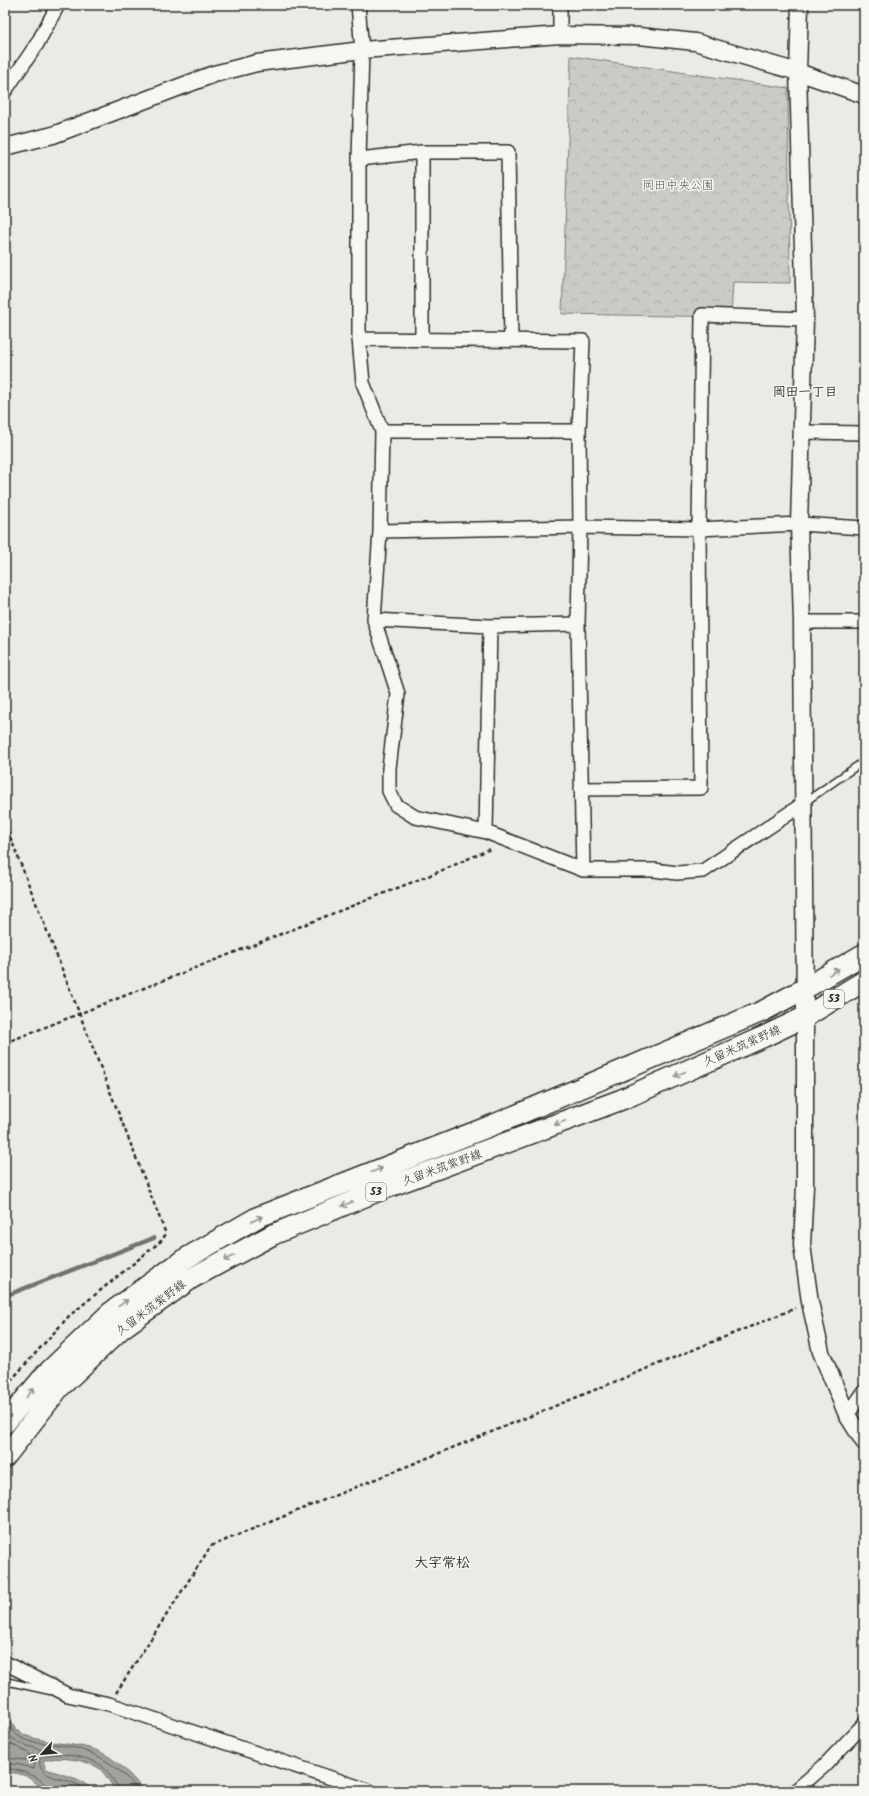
<svg xmlns="http://www.w3.org/2000/svg" width="869" height="1796" font-family="Kalam,'Klee One',sans-serif">
  <style>
    .park { fill: url(#park-crowns); stroke: #7a7a79 }
    .water { fill: #a1a19e; stroke: #727270 }
    .lines { fill: none; stroke-linecap: round; stroke-linejoin: round }
    .shore { stroke: #5a5a59; stroke-width: 1 }
    .stream { stroke: #727270; stroke-width: 4.5 }
    .service-casing { stroke: #2b2b2b; stroke-width: 9 }
    .minor-casing { stroke: #2b2b2b; stroke-width: 16 }
    .tertiary-casing { stroke: #2b2b2b; stroke-width: 19 }
    .primary-casing { stroke: #2b2b2b; stroke-width: 23 }
    .path { stroke: #2b2b2b; stroke-width: 2.5; stroke-dasharray: 4 3; stroke-linecap: butt }
    .service { stroke: #f6f6f2; stroke-width: 6 }
    .minor { stroke: #f6f6f2; stroke-width: 13 }
    .tertiary { stroke: #f6f6f2; stroke-width: 16 }
    .primary { stroke: #f6f6f2; stroke-width: 20 }
    .oneway { stroke: #90908e }
    .labels { text-anchor: middle; dominant-baseline: central; stroke-width: 3; stroke-linejoin: round; paint-order: stroke }
    .shield { fill: #f6f6f2; stroke: #686867; stroke-width: 1 }
    .shield-label { font-size: 11px; font-weight: bold; fill: #2b2b2b }
    .park-label { font-size: 12px; fill: #535352; stroke: #f6f6f2 }
    .street-label { font-size: 12px; fill: #2b2b2b; stroke: #f6f6f2 }
    .neighbourhood-label { font-size: 13px; font-weight: bold; fill: #2b2b2b; stroke: #f6f6f2 }
    .quarter-label { font-size: 14px; font-weight: bold; fill: #2b2b2b; stroke: #f6f6f2 }
  </style>
  <defs>
    <pattern id="park-crowns" width="20" height="18" patternUnits="userSpaceOnUse"><rect width="20" height="18" fill="#cacac7"/><path d="M2 6a3 3 0 1 1 6 0M12 15a3 3 0 1 1 6 0" fill="none" stroke="#aeaeab"/></pattern>
  </defs>
  <rect width="100%" height="100%" fill="#eaeae6"/>
  <filter id="ink" filterUnits="userSpaceOnUse"><feTurbulence type="fractalNoise" baseFrequency=".025" numOctaves="2"/><feDisplacementMap in="SourceGraphic" scale="8" xChannelSelector="R" yChannelSelector="G"/><feConvolveMatrix kernelMatrix="1 2 1 2 8 2 1 2 1" color-interpolation-filters="sRGB"/></filter>
  <g filter="url(#ink)">
    <path class="park" d="M571,56l217,32 2,195 -57,-1 -2,35 -169,-3z"/>
    <path class="water" d="M5,1701l5,1c1,8 0,18 4,25 11,17 65,15 84,24 19,8 33,24 46,40h-28c-5,-6 -9,-15 -15,-21 -10,-10 -45,-15 -58,-9l3,8 31,10 19,12h-49l-21,-15 -10,-3h-11z"/>
    <g class="lines">
      <path class="shore" d="M5,1705c7,9 1,22 12,30 10,8 23,8 35,9 40,5 61,16 87,47
        M5,1729l7,9 9,6 21,6 -7,7 -1,12 -17,-5h-12
        M5,1739l6,5 19,10 -3,6 -22,-2
        M5,1769c12,-1 41,8 43,22
        M88,1791c-5,-3 -9,-6 -14,-8 -12,-5 -38,-6 -34,-24 12,-10 52,-2 63,8 6,5 10,14 15,20l1,4"/>
      <path class="stream" d="M5,1296l149,-58"/>
      <defs>
        <path id="service" d="M805,802l59,-41
          M5,1681l45,10"/>
        <path id="minor" d="M358,5l4,45 -3,109v180l4,44 19,48 -2,100 -6,89 24,74 -9,74v23l7,14 19,12 71,15 97,38h71l23,3 26,-2 100,-67
          M560,35v-30
          M5,91l32,-47 21,-39
          M422,152v188
          M359,159l63,-7h86l3,189
          M359,339l224,2 -4,90 1,96 -2,97 5,246
          M382,431h197
          M802,432l62,1
          M380,531l200,-4 119,2 100,-5 65,4
          M374,620l116,6 88,-2
          M802,622h62
          M581,789l120,-1 -2,-259 3,-214 103,4
          M486,832l4,-206
          M847,1415l17,-23
          M5,1663l63,32 41,9 261,87
          M795,1791l29,-25 40,-42"/>
        <path id="tertiary" d="M800,5l-2,67 7,247 -6,205 3,98 3,395v169l-3,59 8,57 11,50 26,63 17,27
          M5,147l48,-12 161,-61 43,-11 105,-13 198,-15 79,1 56,6 103,30 66,23"/>
        <path id="primary" d="M5,1423l41,-49 64,-61 73,-53 75,-43 235,-92 270,-114 41,-22 60,-35
          M5,1457l54,-69 62,-59 71,-51 80,-43 106,-44 245,-92 140,-62 42,-20 59,-36"/>
      </defs>
      <use href="#service" class="service-casing"/>
      <use href="#minor" class="minor-casing"/>
      <use href="#tertiary" class="tertiary-casing"/>
      <use href="#primary" class="primary-casing"/>
      <path class="path" d="M5,824l161,410 -5,7 -92,75 -64,71
        M5,1043l438,-173 47,-21
        M116,1693l95,-147 585,-238"/>
      <use href="#service" class="service"/>
      <use href="#minor" class="minor"/>
      <use href="#tertiary" class="tertiary"/>
      <use href="#primary" class="primary"/>
    </g>
    <defs><path id="oneway-shaft" d="M-6 0H5M1.5-3L5.5 0L1.5 3" fill="none" stroke-width="1.6" stroke-linecap="round" stroke-linejoin="round"/></defs>
    <g class="oneway">
      <use href="#oneway-shaft" transform="translate(834 972) rotate(-31)"/>
      <use href="#oneway-shaft" transform="translate(680 1074) rotate(156)"/>
      <use href="#oneway-shaft" transform="translate(560 1123) rotate(159)"/>
      <use href="#oneway-shaft" transform="translate(377 1170) rotate(-21)"/>
      <use href="#oneway-shaft" transform="translate(347 1204) rotate(158)"/>
      <use href="#oneway-shaft" transform="translate(257 1219) rotate(-27)"/>
      <use href="#oneway-shaft" transform="translate(229 1258) rotate(152)"/>
      <use href="#oneway-shaft" transform="translate(123 1303) rotate(-36)"/>
      <use href="#oneway-shaft" transform="translate(30 1393) rotate(-50)"/>
    </g>
  </g>
  <g class="labels">
    <g class="shield">
      <rect x="824" y="990" width="20" height="18" rx="3"/>
      <rect x="366" y="1183" width="20" height="18" rx="3"/>
    </g>
    <g class="shield-label">
      <text x="834" y="999">53</text>
      <text x="376" y="1192">53</text>
    </g>
    <g class="park-label">
      <text x="678" y="185">岡田中央公園</text>
    </g>
    <g class="street-label">
      <text transform="translate(742 1046) rotate(-24)">久留米筑紫野線</text>
      <text transform="translate(442 1168) rotate(-20)">久留米筑紫野線</text>
      <text transform="translate(151 1308) rotate(-37)">久留米筑紫野線</text>
    </g>
    <g class="neighbourhood-label">
      <text x="805" y="392">岡田一丁目</text>
    </g>
    <g class="quarter-label">
      <text x="442" y="1563">大字常松</text>
    </g>
  </g>
  <rect width="869" height="1796" fill="none" stroke="#f6f6f2" stroke-width="20"/>
  <rect x="10" y="10" width="849" height="1776" fill="none" stroke="#2b2b2b" stroke-width="1.5" filter="url(#ink)"/>
  <g transform="translate(42 1754) rotate(243)" stroke="#f6f6f2" stroke-width="3" paint-order="stroke">
  <path d="M0-3L7 15L0 10L-7 15Z" fill="#2b2b2b"/>
  <text y="-6" font-size="11" font-weight="bold" text-anchor="middle" fill="#2b2b2b">N</text>
  </g>
</svg>
